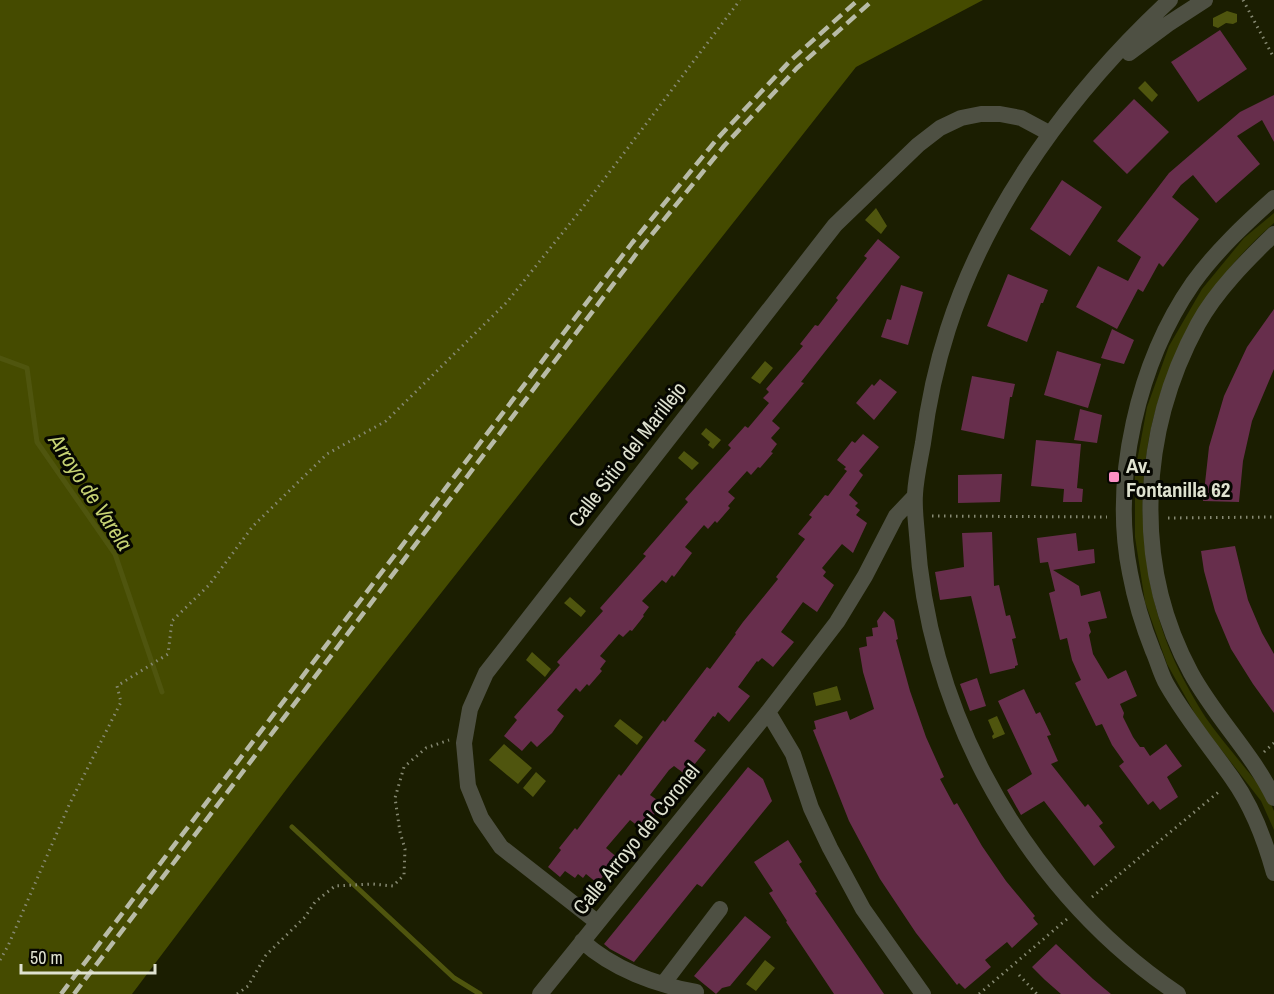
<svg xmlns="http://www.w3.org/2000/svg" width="1274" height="994" font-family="'Archivo Narrow',sans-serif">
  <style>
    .green { fill: #323701 }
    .forest { fill: #454b00 }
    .water { fill: #4f550e }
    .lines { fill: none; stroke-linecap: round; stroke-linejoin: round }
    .stream { stroke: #4f550e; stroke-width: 5 }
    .building { fill: #672e4c }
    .path { stroke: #868972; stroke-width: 3; stroke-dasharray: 1.5 4.5; stroke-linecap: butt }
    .minor { stroke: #4e5043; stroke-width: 16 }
    .rail { stroke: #b8bba7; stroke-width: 4.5; stroke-dasharray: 12 6; stroke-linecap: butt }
    .poi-dot { fill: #fb8fc5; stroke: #060701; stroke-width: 2 }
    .labels { text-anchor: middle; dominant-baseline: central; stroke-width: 6; stroke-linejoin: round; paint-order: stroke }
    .street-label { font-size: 21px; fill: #dfe2d0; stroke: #060701 }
    .poi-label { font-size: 21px; font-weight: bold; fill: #dfe2d0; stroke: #060701; text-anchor: start }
    .water-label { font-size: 22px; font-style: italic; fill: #c6d273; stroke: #060701 }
  </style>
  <rect width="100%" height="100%" fill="#1b1e01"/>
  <path class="green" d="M1274,213v10c-101,87 -148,217 -126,348 5,30 14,63 27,91 9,19 20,39 31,56 19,27 42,52 62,79l6,14v19l-13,-29 -62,-80 -32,-57 -22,-62 -10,-65v-65l12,-65 22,-61 33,-57 42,-51z"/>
  <path class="forest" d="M0,0h983l-127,67 -564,715 -160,212h-132z"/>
  <path class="water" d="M1227,11l10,3v8l-4,2 -7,-1 -8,5 -5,-2v-8z
    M1145,81l13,14 -6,7 -14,-14z
    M876,208l11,18 -6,8 -16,-14z
    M765,361l8,7 -13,16 -9,-6z
    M706,428l15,12 -8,9 -5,-4 2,-3 -9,-8z
    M684,451l15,12 -7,7 -14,-12z
    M570,597l16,14 -5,6 -17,-14z
    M532,652l19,17 -6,8 -19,-17z
    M837,686l4,14 -25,6 -3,-13z
    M997,716l8,18 -12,5 -1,-3 2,-2 -6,-14z
    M620,719l23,18 -6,8 -23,-19z
    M504,744l28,24 -14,16 -29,-24z
    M536,772l10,9 -13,16 -10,-9z
    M765,960l10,8 -19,23 -10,-7z"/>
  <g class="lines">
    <path class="stream" d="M0,358l27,10 10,74 78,112 47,138
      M292,827l162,151 26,16"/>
  </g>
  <path class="building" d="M1220,30l27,39 -49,33 -27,-40z
    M1274,95v47l-12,-22 -25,16 23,28 -44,39 -23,-28 -12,10 -9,12 27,22 -36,48 -4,-4 -16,29 -5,-3 -21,40 -41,-22 22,-41 30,15 13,-24 -24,-16 52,-68 71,-61z
    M1134,99l35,33 -42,42 -34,-33z
    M1062,180l40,27 -32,49 -40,-27z
    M878,239l22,18 -99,125 3,1 -32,38 8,7 -9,10 6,6 -6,8 2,1 -13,15 -2,-1 -7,8 -4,-4 -19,21 7,6 -7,8 2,2 -13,15 -2,-2 -7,8 -4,-4 -19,22 7,6 -18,24 -2,-2 -6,8 -4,-3 -20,21 7,6 -6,8 1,1 -12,15 -2,-1 -7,7 -4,-3 -19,22 6,5 -6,8 2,2 -13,15 -2,-2 -7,8 -4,-4 -19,22 7,6 -12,17 -15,14 -6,-6 -9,10 -18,-15 13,-16 -3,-3 46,-52 -3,-3 46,-51 -3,-3 46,-52 -3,-2 45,-52 -3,-3 46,-51 -3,-3 17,-19 3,2 21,-25 -6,-5 6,-6 -3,-3 37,-43 -3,-2 15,-19 3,1 20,-26 -2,-2 31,-40 -3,-2z
    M1008,274l40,16 -5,13h-2l-14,39 -40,-16z
    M901,285l22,7 -15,53 -27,-8 6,-18 4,1z
    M1274,309v60l-22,52 -9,40 -4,41 -36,-1 6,-54 15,-51 23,-49z
    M1112,329l22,11 -10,24 -23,-6z
    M1057,351l44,13 -13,44 -44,-13z
    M972,376l43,8 -3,13h-2l-6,42 -43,-9z
    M880,379l17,13 -23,28 -18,-17 16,-19 2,2z
    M1080,409l22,6 -5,28 -23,-3z
    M863,434l16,13 -20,24 4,4 -14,20 9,8 -3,3 5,4 -4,5 11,8 -14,30 -11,-9 -20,24 4,4 -3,4 11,9 -17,27 -14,-10 -22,30 13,10 -21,25 -11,-9 -4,4 -1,-1 -19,26 12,9 -21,26 -11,-10 -3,5 -2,-1 -19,25 12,9 -20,25 -12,-9 -5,4 -19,25 13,9 -21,25 -12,-9 -24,28 13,11 -22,24 -11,-9 -3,4 -5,-4 -3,4 -10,-7 -5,6 -12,-10 13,-17 -2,-2 16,-20 2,2 42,-56 2,2 42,-56 2,2 42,-55 3,2 26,-35 -1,-1 8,-11 35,-43 -2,-2 29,-38 -7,-5 14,-17 -3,-2 16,-20 3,1 19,-25 -3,-2 2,-2 -9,-7 15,-19 3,2z
    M1036,440l45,4 -4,44 6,1 -1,13h-19l1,-13 -33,-3z
    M1002,474l-2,28 -42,1v-28z
    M992,532l2,54 5,-1 7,31 4,-1 6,23 -4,1 6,26 -3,1v2l-25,6 -19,-78 -31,4 -5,-28 29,-5 -2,-34z
    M1076,533l2,18 16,-2 1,14 -42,7 26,16 2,10 19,-5 7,27 -19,4 3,10 -2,3 4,19 15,25 18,-9 11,26 -17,8 4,9 -1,4 10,20 7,10h4l6,9 16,-12 16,22 -15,11 11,20 -18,13 -7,-9 -5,4 -29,-39 5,-4 -12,-17 -10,-21 -6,2 -21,-43 6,-3 -9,-20 -5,-22 -7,2 -11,-47 6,-2 -7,-29 -8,1 -3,-25z
    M1235,546l13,54 14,33 12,21v59l-21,-29 -22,-35 -16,-38 -11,-40 -3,-20z
    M884,611l10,9 4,19 -2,1 14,51 16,46 18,40 -4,2 14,26 3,-2 25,43 24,35 29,35 -2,2 5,6 -26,24 -5,-6 -22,18 6,7 -26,22 -6,-6 -2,2 -41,-52 -36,-54 -31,-58 -36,-91 3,-1 -2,-8 33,-10 3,9 24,-11 -11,-37 -4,-24 8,-2 -1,-9 7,-1 -1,-8 6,-1 -1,-6z
    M977,678l9,28 -16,5 -10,-27z
    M1024,689l12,25 4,-2 11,23 -4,1 11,25 -7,3 34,43 3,-3 15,19 -4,3 16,21 -21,19 -50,-65 -23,14 -14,-25 25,-16 -34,-73z
    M748,767l15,12 9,22 -70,86 -5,-3 -63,78 -24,-13 -6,-5z
    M788,840l14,22 -3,2 18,28 -2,1 69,101h-50l-48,-72 1,-1 -18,-28 4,-2 -19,-29z
    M745,916l26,21 -41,49 -8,2 -6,6 -22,-18z
    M1056,944l37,35 18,15h-50l-16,-14 -13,-13z"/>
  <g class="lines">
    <path class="path" d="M1243,0l31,58
      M932,516l175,1
      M1168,518l106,-1
      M1264,752l10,-9
      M1092,897l129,-107
      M0,960l8,-14 61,-141 52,-103 -4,-16 51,-32 4,-33 37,-36 44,-59 74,-72 59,-33 121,-119 73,-91 160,-211
      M1019,975l18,19
      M237,994l11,-8 18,-31 39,-38 10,-15 20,-16 38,-2 20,2 11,-11 1,-26 -5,-17 -5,-34 9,-31 22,-19 23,-8
      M979,994l88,-75"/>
    <path class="minor" d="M1170,0c-96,89 -182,204 -222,329 -12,37 -20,75 -25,114 -3,17 -7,34 -8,51 -1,14 1,28 2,41 5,83 29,166 67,239 46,88 112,165 194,220
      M1129,53l39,-29 37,-24
      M1274,198c-29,26 -58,53 -81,85 -55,79 -82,196 -63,290 5,27 13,53 23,78 5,11 8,24 14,34 19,33 43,62 65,93 20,28 33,62 42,95
      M1274,234c-27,26 -58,57 -76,90 -58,107 -66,240 -7,349 24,44 61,80 83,125
      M768,712l25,42 18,54 19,40 33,61 60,85
      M597,922l-96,-75 -20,-29 -13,-32 -4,-43 6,-34 16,-36 349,-448 83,-80 22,-17 21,-10 20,-4h19l21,4 28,15
      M582,941c31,28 74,44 114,51
      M663,984l57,-75
      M540,994l228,-282 69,-90 28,-46 31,-60 19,-20"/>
    <path class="rail" d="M61,994l571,-751 85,-104 73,-78 68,-61
      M74,994l566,-745 84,-103 73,-78 76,-68"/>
  </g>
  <rect class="poi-dot" x="1108" y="471" width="12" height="12" rx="3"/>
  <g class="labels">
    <g class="street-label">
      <text transform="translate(627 454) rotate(-52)">Calle Sitio del Marillejo</text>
      <text transform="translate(636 839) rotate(-51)">Calle Arroyo del Coronel</text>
    </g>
    <g class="poi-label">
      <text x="1126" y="465">Av.<tspan x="1126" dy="24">Fontanilla 62</tspan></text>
    </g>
    <g class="water-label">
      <text transform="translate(91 492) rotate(57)">Arroyo de Varela</text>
    </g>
  </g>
  <path d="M21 964v9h134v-9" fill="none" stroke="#dfe2d0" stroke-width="3"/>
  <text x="30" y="964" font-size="18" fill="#dfe2d0" stroke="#060701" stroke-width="4.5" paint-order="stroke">50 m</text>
</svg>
